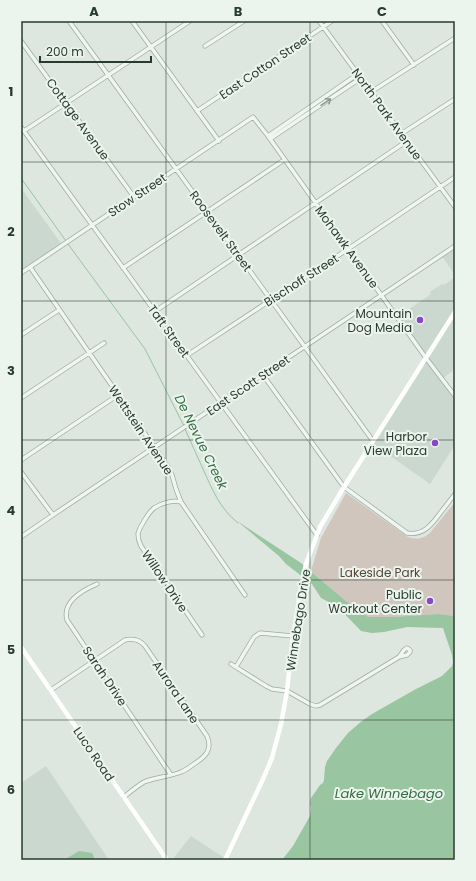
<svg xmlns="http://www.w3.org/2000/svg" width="476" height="881" font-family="Poppins,sans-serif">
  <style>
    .built { fill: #cbd8cf }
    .green { fill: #d0c6be }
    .water { fill: #99c5a1 }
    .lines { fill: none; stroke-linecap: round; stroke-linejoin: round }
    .stream { stroke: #99c5a1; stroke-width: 1 }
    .street-casing { stroke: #9faca3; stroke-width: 5 }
    .street { stroke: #eff5f1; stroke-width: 3.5 }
    .secondary { stroke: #fff; stroke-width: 4.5 }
    .oneway { stroke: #8b9890 }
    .grid { fill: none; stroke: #273c2e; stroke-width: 1; stroke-opacity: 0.55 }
    .poi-dot { fill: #8947c6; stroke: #ecf4ee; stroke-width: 1.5 }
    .labels { text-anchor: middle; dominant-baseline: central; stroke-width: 4; stroke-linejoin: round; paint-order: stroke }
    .street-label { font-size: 12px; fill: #273c2e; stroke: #ecf4ee }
    .poi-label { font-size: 12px; fill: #273c2e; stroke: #ecf4ee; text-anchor: end }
    .park-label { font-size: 12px; fill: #574535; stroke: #ecf4ee }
    .water-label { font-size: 13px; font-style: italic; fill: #346d41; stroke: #ecf4ee }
    .neatline { fill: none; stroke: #273c2e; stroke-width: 1.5 }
    .grid-label { font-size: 13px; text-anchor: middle; font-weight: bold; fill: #273c2e }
  </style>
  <rect width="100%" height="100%" fill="#dde6df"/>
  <path class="built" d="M21,188l42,58 -42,27z
    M455,246v29l-14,-20z
    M455,277v92l-13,10 13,17v49l-25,39 -58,-41 54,-85 -28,-41 33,-23 -1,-2 12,-8 2,1z
    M46,766l63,94h-88v-77z
    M191,836l35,23 -1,1h-53z"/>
  <path class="green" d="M346,493l62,44c9,3 15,2 22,-4l25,-31v114l-16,-2 -47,3h-24l-3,-1 -19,-15 -35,-30 10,-33z"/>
  <path class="water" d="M237,521l64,42 45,38 22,16h24l47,-3 16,2v244h-173l11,-14 17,-30 1,-8 -1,-5 1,-5 9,-13 3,-2 1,-3 1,-13 2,-6 9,-13 12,-15 14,-12 10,-7 44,-25 26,-13 10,-10 1,-4 -1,-7 -9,-27 -36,-1 -23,5 -12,1 -11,-2 -23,-24 -17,-9 -9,-14 -26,-20 -7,-8z
    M79,851l13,2 3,7h-31z"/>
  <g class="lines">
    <path class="stream" d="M21,178l45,63
      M68,244l77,105 39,77
      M185,429c6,13 12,27 18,40 9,20 17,40 35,54"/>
    <defs>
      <path id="street" d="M69,21l304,420
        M132,21l87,120
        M319,21l136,186
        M382,21l32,44
        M21,41l113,156
        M205,46l39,-25
        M371,92l84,-54
        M197,111l135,-90
        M21,127l296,408
        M24,131l166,-110
        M401,134l54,-35
        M268,136l90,-62
        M270,139l91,-61
        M30,267l138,200 4,8 4,14 5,13 64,93
        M123,268l161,-108
        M21,273l232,-156 15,19 158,222 29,38
        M154,312l253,-171
        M21,335l38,-25
        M186,356l159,-105 110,-74
        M263,375l81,112 63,46c17,3 25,-9 34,-21 5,-6 9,-12 14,-18
        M21,398l68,-45 15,-10
        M21,460l97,-65
        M21,472l32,43
        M181,502c-8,-2 -20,1 -27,6 -5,4 -15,20 -16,26 0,5 1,8 3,12l61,89
        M21,537l32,-22 402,-269
        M97,584c-14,6 -35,18 -30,36l104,155
        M231,664l35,22 6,3 15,2 23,13 6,2 4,-1 79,-48 5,-7 3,-2 3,2v2l-3,3 -8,2
        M236,667l18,-30 6,-4 33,3
        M51,690l74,-50c8,-2 15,0 20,6l62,90c6,14 -2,21 -13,28 -4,3 -8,6 -13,8 -12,5 -25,5 -37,10 -7,4 -14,10 -20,15"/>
    </defs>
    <use href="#street" class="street-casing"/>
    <use href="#street" class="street"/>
    <path class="secondary" d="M21,647l146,213
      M225,860l38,-81 9,-21 9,-34 6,-33 6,-55 9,-54 4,-18 14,-37 24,-40 111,-175"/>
  </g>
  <defs><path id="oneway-shaft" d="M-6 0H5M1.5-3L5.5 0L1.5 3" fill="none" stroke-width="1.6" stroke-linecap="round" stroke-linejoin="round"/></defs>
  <use class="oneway" href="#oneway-shaft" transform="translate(326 102) rotate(-34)"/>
  <path class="grid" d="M166,21v839M310,21v839M21,162h434M21,301h434M21,440h434M21,580h434M21,720h434"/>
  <g class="poi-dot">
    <circle cx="420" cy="320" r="4"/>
    <circle cx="435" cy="443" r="4"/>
    <circle cx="430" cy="601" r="4"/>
  </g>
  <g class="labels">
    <g class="street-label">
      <text transform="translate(265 66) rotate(-34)">East Cotton Street</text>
      <text transform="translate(387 114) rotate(54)">North Park Avenue</text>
      <text transform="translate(78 119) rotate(54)">Cottage Avenue</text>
      <text transform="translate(137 195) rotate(-34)">Stow Street</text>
      <text transform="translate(221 231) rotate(54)">Roosevelt Street</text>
      <text transform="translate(347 247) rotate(54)">Mohawk Avenue</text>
      <text transform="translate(301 280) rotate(-33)">Bischoff Street</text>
      <text transform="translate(169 331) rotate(54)">Taft Street</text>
      <text transform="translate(248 385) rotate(-34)">East Scott Street</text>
      <text transform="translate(141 430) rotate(56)">Wettstein Avenue</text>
      <text transform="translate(165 581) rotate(56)">Willow Drive</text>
      <text transform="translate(298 620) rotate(-81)">Winnebago Drive</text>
      <text transform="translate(105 676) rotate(56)">Sarah Drive</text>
      <text transform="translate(176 692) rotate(56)">Aurora Lane</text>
      <text transform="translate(94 754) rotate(56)">Luco Road</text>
    </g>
    <g class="poi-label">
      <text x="412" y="313">Mountain<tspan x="412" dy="14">Dog Media</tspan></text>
      <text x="427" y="436">Harbor<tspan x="427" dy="14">View Plaza</tspan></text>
      <text x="422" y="594">Public<tspan x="422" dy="14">Workout Center</tspan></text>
    </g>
    <g class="park-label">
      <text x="380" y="572">Lakeside Park</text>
    </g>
    <g class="water-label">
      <text transform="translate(201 442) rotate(64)">De Nevue Creek</text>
      <text x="389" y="793">Lake Winnebago</text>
    </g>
  </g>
  <rect width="476" height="881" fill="none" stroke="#ecf4ee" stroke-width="44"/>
  <path d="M40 56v6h111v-6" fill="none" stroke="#273c2e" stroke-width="2"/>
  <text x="46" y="56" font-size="12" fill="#273c2e" stroke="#ecf4ee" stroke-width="3" paint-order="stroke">200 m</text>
  <rect x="22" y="22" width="432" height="837" class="neatline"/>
  <g class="grid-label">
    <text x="94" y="16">A</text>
    <text x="238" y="16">B</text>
    <text x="382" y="16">C</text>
    <text x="11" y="96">1</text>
    <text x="11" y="236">2</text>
    <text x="11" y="375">3</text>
    <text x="11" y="515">4</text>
    <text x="11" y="654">5</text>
    <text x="11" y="794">6</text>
  </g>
</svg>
